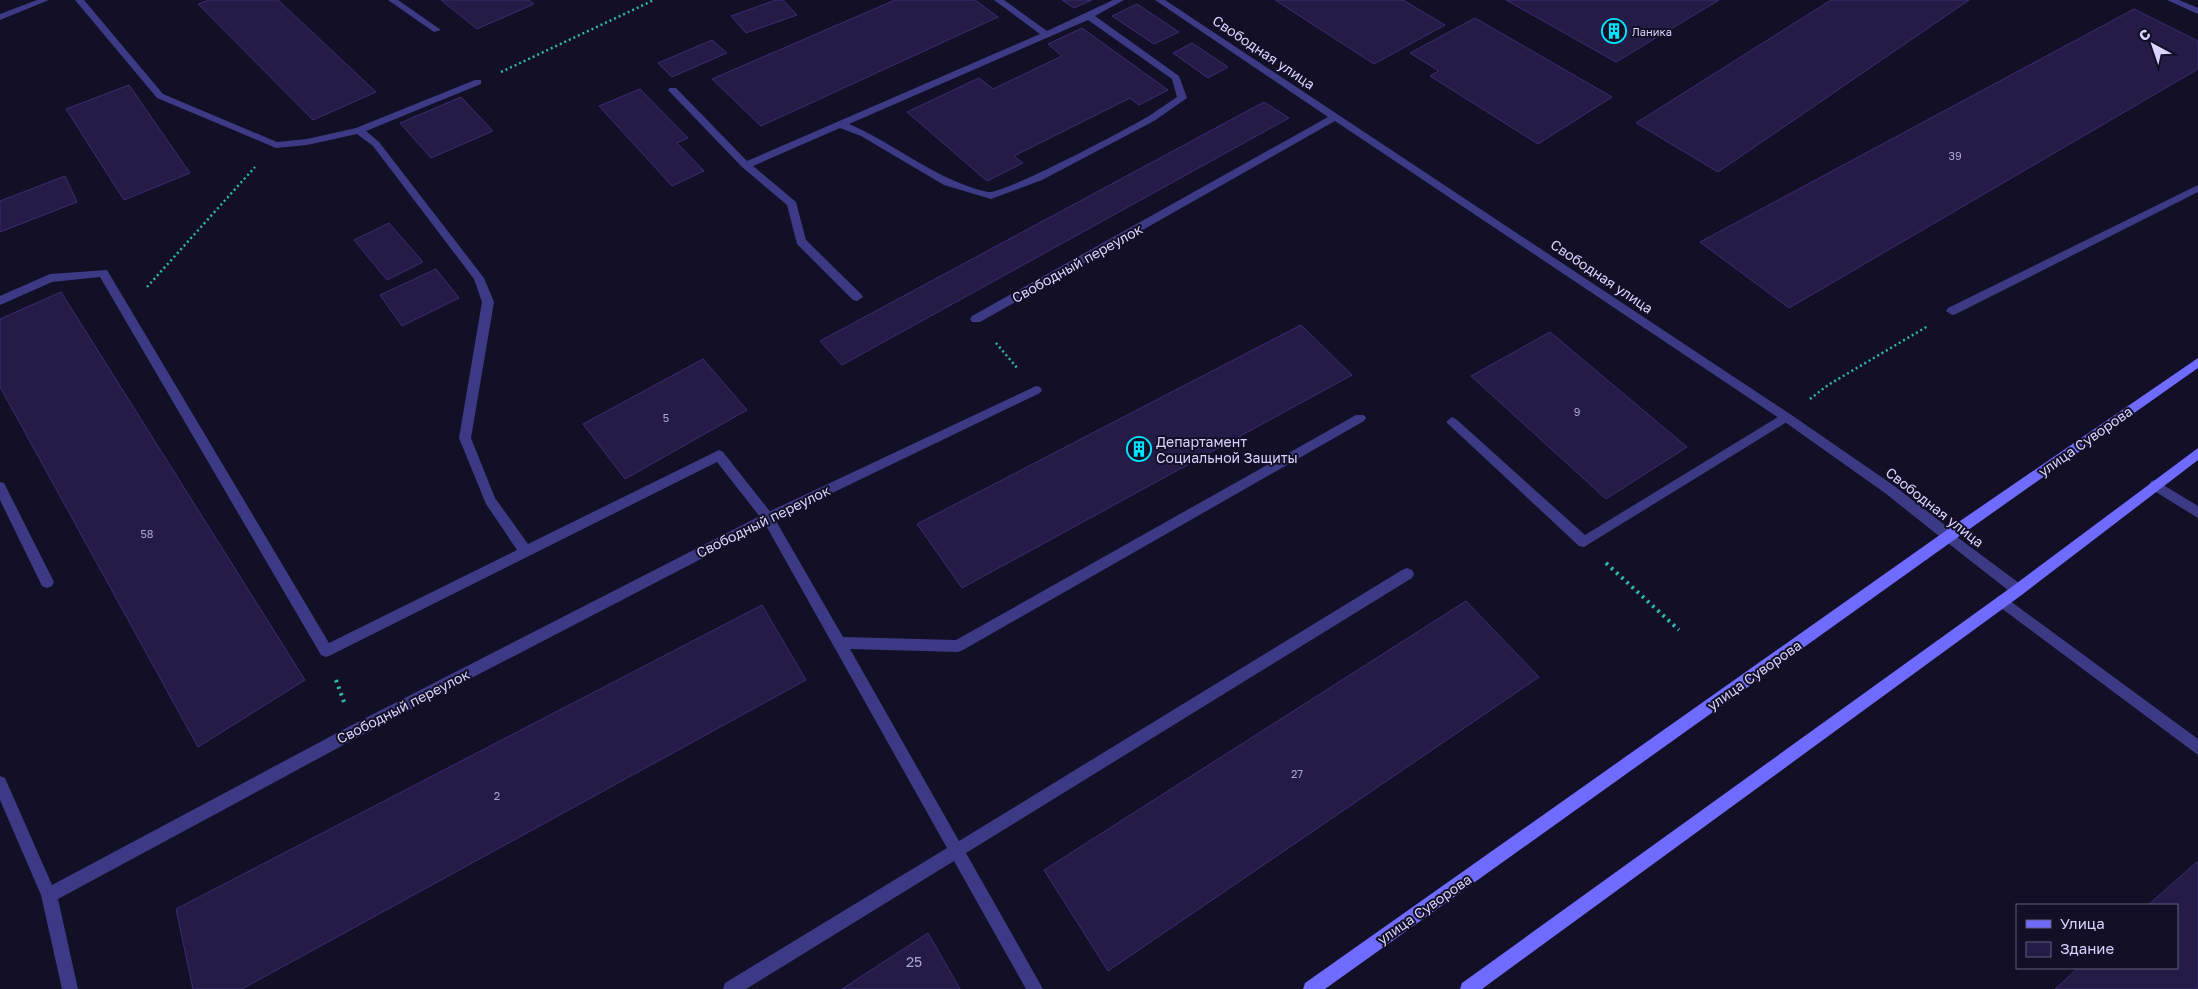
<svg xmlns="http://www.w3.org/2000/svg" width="2198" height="989" font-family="'Golos Text',sans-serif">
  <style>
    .building { fill: #241b47; stroke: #3b2d73 }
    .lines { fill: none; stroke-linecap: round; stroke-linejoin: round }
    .path-far1 { stroke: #2fb8b0; stroke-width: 2.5; stroke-dasharray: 2 3; stroke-linecap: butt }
    .path { stroke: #2fb8b0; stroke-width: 4; stroke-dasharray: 2.5 4.5; stroke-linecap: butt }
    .service { fill: #3d3a85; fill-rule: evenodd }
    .minor { fill: #3d3a85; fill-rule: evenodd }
    .tertiary { fill: #3d3a85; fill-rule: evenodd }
    .secondary { fill: #6f6bff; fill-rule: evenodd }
    .labels { text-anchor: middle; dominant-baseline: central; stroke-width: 4; stroke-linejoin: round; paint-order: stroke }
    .far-poi-label { font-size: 11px; fill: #d9d4ff; stroke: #130f26; text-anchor: start }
    .number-label { font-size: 11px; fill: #aca6d1 }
    .street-label { font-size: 14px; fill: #d9d4ff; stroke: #130f26 }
    .poi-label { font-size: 14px; fill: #d9d4ff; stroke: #130f26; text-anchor: start }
    .near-number-label { font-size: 14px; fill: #aca6d1 }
  </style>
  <rect width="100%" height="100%" fill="#130f26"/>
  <path class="building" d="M209,0h69l98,92 -63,28 -115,-116z
    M441,0h88l5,4 -57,25z
    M776,0h7l14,15 -51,18 -15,-17z
    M895,0h80l23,17 -237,109 -49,-47z
    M1062,0h30l-18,8z
    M1275,0h128l42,25 -71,39z
    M1506,0h213l-103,62z
    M1831,0h138l-251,172 -82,-49z
    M1137,4l42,28 -25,12 -42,-28z
    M2134,9l64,32v28l-409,239 -89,-66z
    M1475,18l137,79 -74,47 -108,-68 9,-5 -29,-18z
    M1082,28l86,62 -29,15 -9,-7 -116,58 9,7 -36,18 -80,-69 72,-34 14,11 69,-33 -14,-12z
    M712,40l15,13 -55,24 -14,-14z
    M1192,43l36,24 -20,11 -35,-25z
    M129,85l61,88 -66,27 -58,-91z
    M640,89l48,49 -11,5 27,28 -32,15 -73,-80z
    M461,97l32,34 -62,27 -31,-35z
    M1264,102l25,16 -447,247 -22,-24z
    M65,176l12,26 -77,30v-31z
    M389,223l34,39 -36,18 -33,-40z
    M436,269l23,29 -57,28 -22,-31z
    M61,292l244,388 -107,67 -198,-360v-68z
    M1301,325l51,50 -390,213 -45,-64z
    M1550,332l137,115 -81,52 -135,-123z
    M703,359l44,51 -122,69 -42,-55z
    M1466,601l73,76 -431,294 -64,-101z
    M762,605l44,75 -564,309h-49l-17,-80z
    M2198,861v128h-143l23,-21h99v-63h-29z
    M928,933l32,56h-118z"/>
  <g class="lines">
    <path class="path-far1" d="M501,72l153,-72
      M147,287l108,-120
      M996,343l22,26
      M1810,399l18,-14 100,-59"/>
    <path class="path" d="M1606,563l73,67
      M336,680l8,22"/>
    <path class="service" d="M75,0h9l79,94 114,48 30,-3 49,-11 119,-48h6v4l-115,47 13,11 105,136 10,24 -23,136 24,60 33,46 191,-94 4,2 49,62 71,123 113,3 400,-225h8l2,3 -2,3 -401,229 -5,2 -108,-3 109,192 443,-271 5,-2 5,2 2,4 -2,4 -446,275 77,136h-17l-72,-128 -208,128h-23l2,-6 222,-135 -183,-326 -47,-60 -386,193 -5,2 -5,-2 -221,-378 -48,5 -52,23v-9l50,-22 57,-4 222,373 188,-93 -31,-46 -27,-66 23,-136 -8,-23 -101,-133 -16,-12 -50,11 -31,3 -119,-50z
      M388,0h10l43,30 -7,2z
      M994,0h10l43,31 66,-31h11l-29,16 84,60 8,22 -33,23 -112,59 -51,19 -47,-14 -83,-49 -21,-8 -87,38 43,36 10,38 55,54 2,3 -6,4 -4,-1 -56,-56 -10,-39 -45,-38 -74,-77 2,-2h6l71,73 293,-127zM1088,20l84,59 5,18c-9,6 -19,13 -28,19 -20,12 -146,79 -161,76 -51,-11 -92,-48 -139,-68z
      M2167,0h12l19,8v6z
      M2198,185v7l-242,122 -4,1 -6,-4 2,-3z
      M1786,412l6,5 -2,3 -206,127 -5,-1 -133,-124 6,-5 4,2 129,116z
      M2155,480l43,26v12l-47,-29 -2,-4 2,-4z
      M0,482l4,1 48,95 2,4 -2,4 -5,2 -5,-2 -42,-86z
      M2002,595l196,144v16l-201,-150 -2,-4 2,-4z"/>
    <path class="minor" d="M37,0h12l-49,20v-6z
      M1155,0h10l625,414 103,71 61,47 1,4 -1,4 -5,1 -5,-1 -59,-47 -103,-73 -447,-299 -355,201h-8l-2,-3 2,-3 356,-199z
      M1036,386l4,1 2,3 -2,3 -268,129 -412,214 -302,163 20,90h-16l-21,-94 -41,-95v-24l5,2 47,107 298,-159 414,-212z"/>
    <path class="tertiary" d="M1949,531l74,55 2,4 -2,4 -5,2 -5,-2 -69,-54 -1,-4 1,-4z"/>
    <path class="secondary" d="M2198,358v10l-244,172 -629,449h-22l2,-6 639,-451z
      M2198,448v12l-175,134 -541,395h-22l2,-6 551,-397z"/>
  </g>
  <defs>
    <symbol id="building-ring" viewBox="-11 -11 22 22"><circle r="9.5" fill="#130f26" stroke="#00e5ff" stroke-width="1.5"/><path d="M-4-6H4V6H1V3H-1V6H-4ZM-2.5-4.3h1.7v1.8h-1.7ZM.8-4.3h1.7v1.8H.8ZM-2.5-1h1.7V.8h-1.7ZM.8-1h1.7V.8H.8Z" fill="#00e5ff"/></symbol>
  </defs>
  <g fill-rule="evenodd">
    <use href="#building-ring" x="1600" y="17" width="28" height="28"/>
    <use href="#building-ring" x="1125" y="435" width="28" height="28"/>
  </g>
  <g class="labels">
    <g class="far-poi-label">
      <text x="1632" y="31">Ланика</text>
    </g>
    <g class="number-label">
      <text x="1955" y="155">39</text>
      <text x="1577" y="411">9</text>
      <text x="666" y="417">5</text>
      <text x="147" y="533">58</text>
      <text x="1297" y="773">27</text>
      <text x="497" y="795">2</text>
    </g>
    <g class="street-label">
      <text transform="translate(1264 52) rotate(34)">Свободная улица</text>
      <text transform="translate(1077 263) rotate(-29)">Свободный переулок</text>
      <text transform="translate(1602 276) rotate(34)">Свободная улица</text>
      <text transform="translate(2085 441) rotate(-35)">улица Суворова</text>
      <text transform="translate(1935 507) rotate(38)">Свободная улица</text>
      <text transform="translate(763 521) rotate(-26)">Свободный переулок</text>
      <text transform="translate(1754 675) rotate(-35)">улица Суворова</text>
      <text transform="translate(403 706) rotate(-27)">Свободный переулок</text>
      <text transform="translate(1424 909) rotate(-35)">улица Суворова</text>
    </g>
    <g class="poi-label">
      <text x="1156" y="441">Департамент<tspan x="1156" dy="16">Социальной Защиты</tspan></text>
    </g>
    <g class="near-number-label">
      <text x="914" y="961">25</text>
    </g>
  </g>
  <rect x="2016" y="904" width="162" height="65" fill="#130f26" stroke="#625e7d"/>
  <rect x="2026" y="920" width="25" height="8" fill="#6f6bff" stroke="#625e7d"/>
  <text x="2060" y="929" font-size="15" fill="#d9d4ff">Улица</text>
  <rect x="2026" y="942" width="25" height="15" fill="#241b47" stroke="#625e7d"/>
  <text x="2060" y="954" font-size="15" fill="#d9d4ff">Здание</text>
  <g transform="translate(2153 45) rotate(320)" stroke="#130f26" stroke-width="4" paint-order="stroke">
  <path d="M0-4L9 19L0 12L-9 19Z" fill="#d9d4ff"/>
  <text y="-8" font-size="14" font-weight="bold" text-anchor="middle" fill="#d9d4ff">С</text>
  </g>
</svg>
